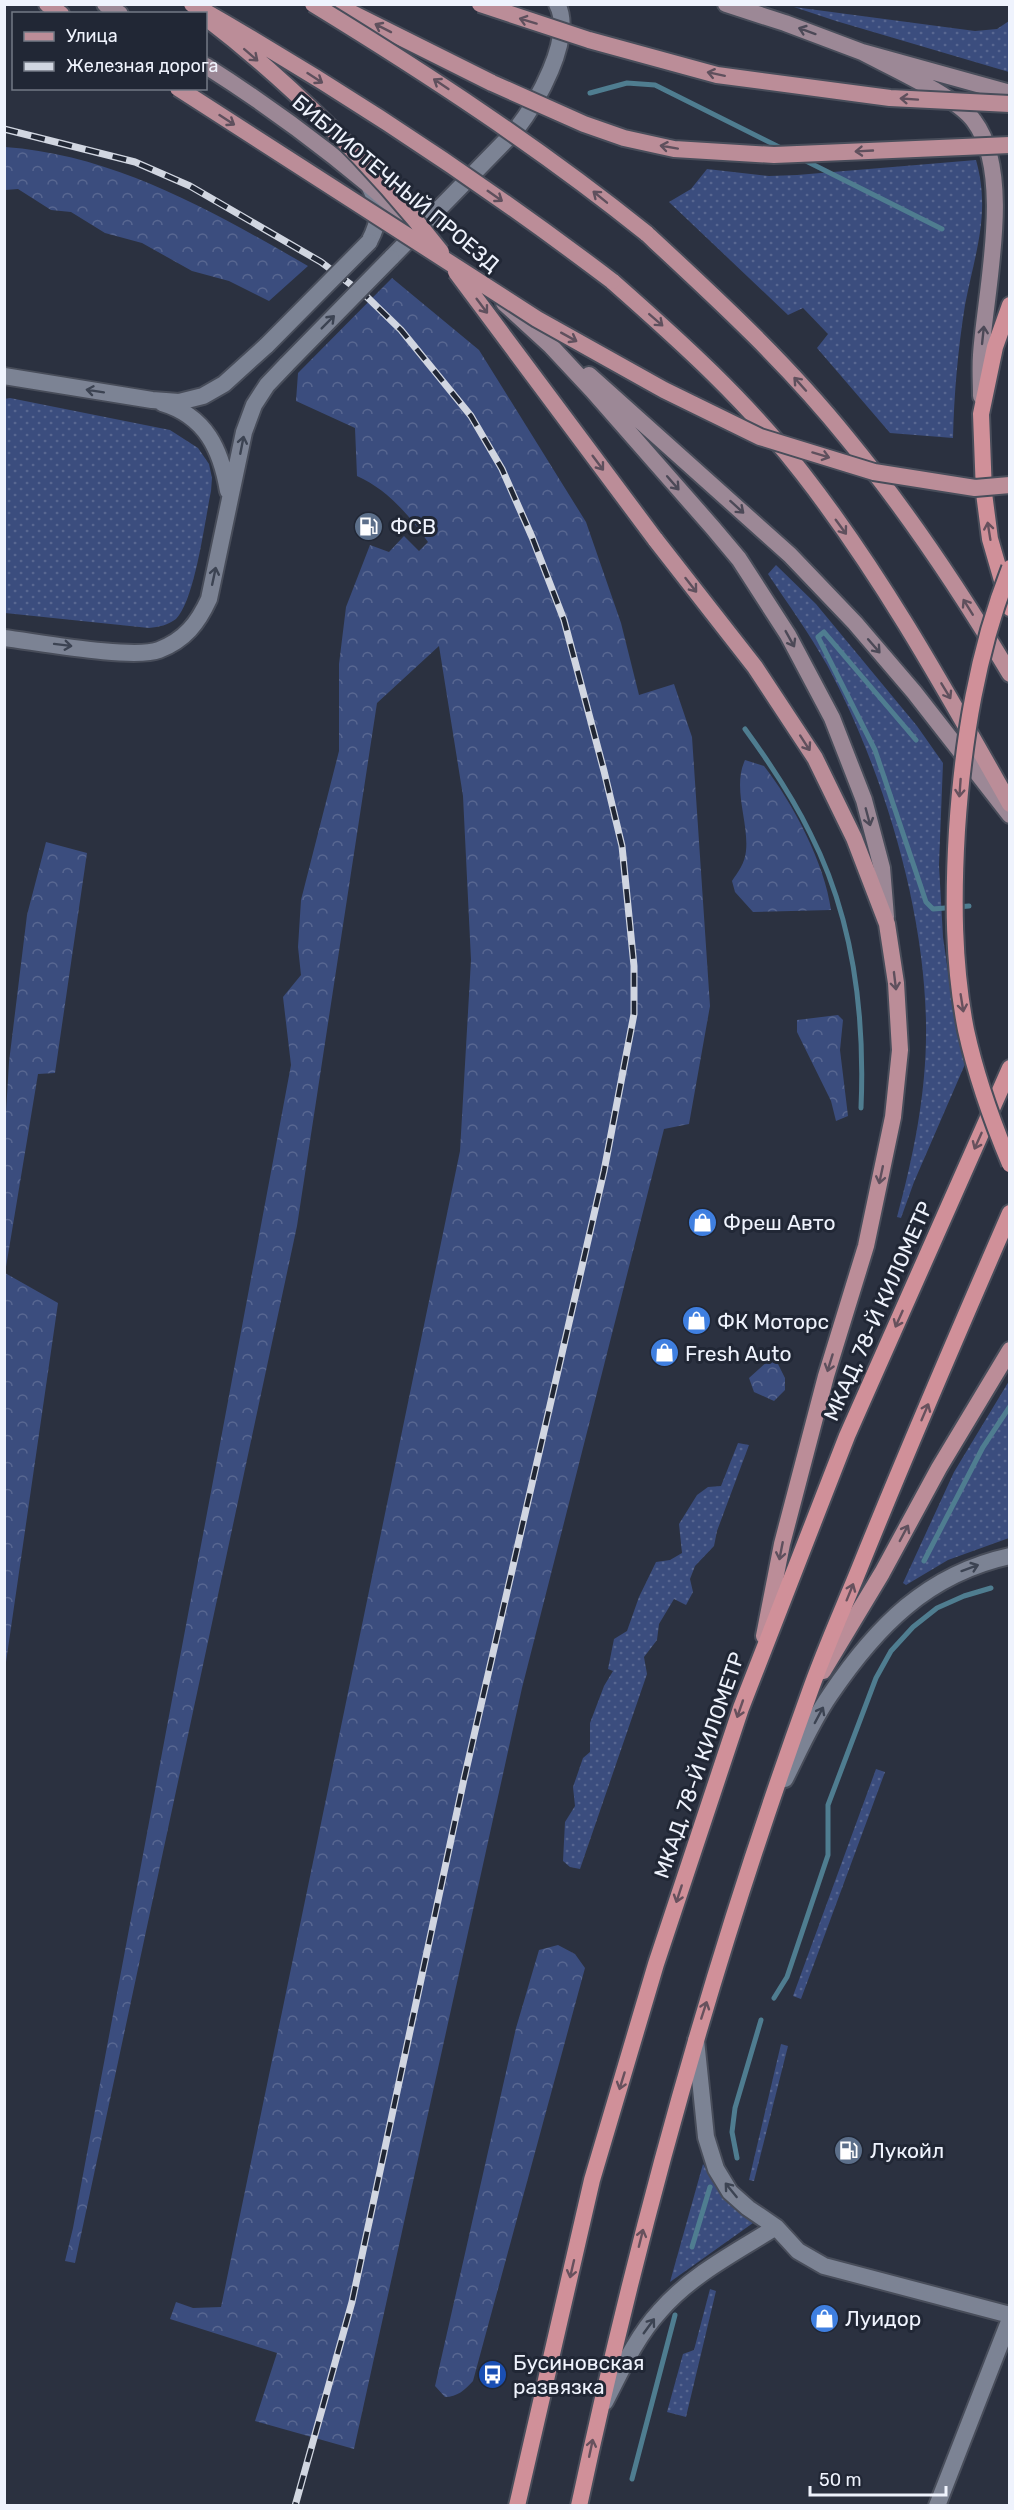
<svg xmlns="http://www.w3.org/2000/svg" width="1014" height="2510" font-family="Rubik,sans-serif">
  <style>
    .grass { fill: url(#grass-dots) }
    .forest { fill: url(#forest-crowns) }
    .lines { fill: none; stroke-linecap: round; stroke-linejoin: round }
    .stream { stroke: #4f7d90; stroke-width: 5 }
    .minor-casing { stroke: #484d5a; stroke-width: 20 }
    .tertiary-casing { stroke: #484d5a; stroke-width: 20 }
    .secondary-casing { stroke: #484d5a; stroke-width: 20 }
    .primary-casing { stroke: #484d5a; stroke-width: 20 }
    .trunk-casing { stroke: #484d5a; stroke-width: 20 }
    .minor { stroke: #7c8394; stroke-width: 16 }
    .tertiary { stroke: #7c8394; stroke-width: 16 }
    .secondary { stroke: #9c8896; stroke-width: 16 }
    .primary { stroke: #bb8d98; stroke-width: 16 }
    .trunk { stroke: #d09099; stroke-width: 16 }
    .rail-casing { stroke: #d1d6e1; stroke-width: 7 }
    .rail { stroke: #212735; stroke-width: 4.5; stroke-dasharray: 14; stroke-linecap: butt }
    .tertiary-bridge-casing { stroke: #484d5a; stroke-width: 20; stroke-linecap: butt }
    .primary-bridge-casing { stroke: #484d5a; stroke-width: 20; stroke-linecap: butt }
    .trunk-bridge-casing { stroke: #484d5a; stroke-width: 20; stroke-linecap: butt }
    .tertiary-bridge { stroke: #7c8394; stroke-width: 16 }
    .primary-bridge { stroke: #bb8d98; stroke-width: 16 }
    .trunk-bridge { stroke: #d09099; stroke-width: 16 }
    .oneway { stroke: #5f505d }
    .oneway2 { stroke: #4c4957 }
    .oneway3 { stroke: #3c4352 }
    .oneway4 { stroke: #67515d }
    .labels { text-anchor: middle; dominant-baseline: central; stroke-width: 6; stroke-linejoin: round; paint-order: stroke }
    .street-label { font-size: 21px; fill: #eff3fd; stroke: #212735 }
    .poi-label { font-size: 21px; fill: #eff3fd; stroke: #212735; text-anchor: start }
  </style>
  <defs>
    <pattern id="grass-dots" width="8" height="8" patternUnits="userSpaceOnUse" patternTransform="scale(1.5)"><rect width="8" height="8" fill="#3b4d7e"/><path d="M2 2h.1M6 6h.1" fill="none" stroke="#586791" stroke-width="1.8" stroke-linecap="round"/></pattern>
    <pattern id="forest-crowns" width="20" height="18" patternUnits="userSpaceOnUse" patternTransform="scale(1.5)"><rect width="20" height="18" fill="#3b4d7e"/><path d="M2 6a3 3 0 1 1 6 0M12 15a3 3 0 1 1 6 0" fill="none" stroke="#586791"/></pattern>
  </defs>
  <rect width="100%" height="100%" fill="#2b3140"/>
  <path class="grass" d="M794,7l181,24 22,-2 12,-8v51l-173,-51z
    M976,160c15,53 -1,93 -11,145 -7,44 -11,88 -12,133l-63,-5 -73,-85 11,-14 -25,-26 -15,7 -119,-113 22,-13 16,-20 62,7 28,-1z
    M10,398l160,32 28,18 11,16 3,14 -1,13c-6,29 -16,109 -35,128 -8,6 -17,8 -27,9l-144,-15 -1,-214z
    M776,565l40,39 101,122 26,37 -4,102 4,72 7,49 16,76 -52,120 -13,36 -4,-1c17,-63 30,-127 29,-192 -1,-117 -44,-258 -99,-360 -18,-32 -39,-61 -59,-91z
    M1009,1381v157l-61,22 -42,25 -3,-2 51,-111z
    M738,1443l11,2 -32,86 -3,15 -19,20 -5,13 3,13 -7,13 -12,-6 -15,25 -2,16 -13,17 3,17 -67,195 -10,-2 -7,-6 2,-39 10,-16 -2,-19 10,-29 7,-6v-29l14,-37 9,-15 -5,-2 6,-30 13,-8 12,-34 17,-35 14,-2 12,-7 -3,-29 18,-29 11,-8 13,-1z
    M876,1769l9,3 -84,227 -8,-3z
    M781,2044l7,2 -34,135 -5,-1z
    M703,2164l24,38 26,21 -83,59z
    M710,2289l6,2 -30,126 -19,-5 16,-58 11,-4z"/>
  <path class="forest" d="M5,147c111,8 209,65 303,119l-39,35 -40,-20 -37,-10 -50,-28 -37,-10 -34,-21 -20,-2 -33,-21 -13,1z
    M392,278l87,72 107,172 35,101 18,72 35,-11 18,53 18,269 -21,118 -25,5 -142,559 -168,761 -99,-28 22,-68 -107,-34 6,-17 17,6 28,-1 239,-1156 11,-191 -8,-164 -24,-150 -62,57 -80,523 -222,1037 -10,-2 8,-33 218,-1163 -8,-68 18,-22 -3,-28 3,-47 38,-149v-87l7,-57 24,-62 19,7 15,-16 15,15 9,-9c-19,-27 -40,-52 -71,-66l-2,-48 -59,-27 2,-28z
    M745,760l19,6c29,37 61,98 67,144l-78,2 -18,-20 -3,-11c6,-9 13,-18 14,-30 3,-29 -14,-63 -1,-91z
    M46,842l41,11 -32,220 -17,1 -33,199 53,30 -53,366v-540l4,-67 18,-147z
    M838,1015l5,5 -3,30 8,66 -12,5 -5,-20 -34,-69v-12z
    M768,1361l10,3 7,14v12l-11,11 -20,-9 -5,-14z
    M558,1945l17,9 10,14 -112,413c-8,9 -16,16 -28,16l-10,-11 81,-358 23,-78z"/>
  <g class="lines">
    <path class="stream" d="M590,93l37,-10 28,2 128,64
      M804,160l138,69
      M745,729c24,33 47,67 65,104 43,84 55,182 51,275
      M916,740l-92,-108 -6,5 57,113 51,152 7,7 36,-3
      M924,1561l59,-114 27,-41
      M774,1998l13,-21 41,-122v-50l48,-127 15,-27 22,-24 24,-19 27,-12 27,-8
      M737,2158l-5,-26 3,-24 26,-88
      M692,2247l18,-60
      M632,2479l43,-164"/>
    <defs>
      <path id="minor" d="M696,2040l10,97 10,32 14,23 18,16 28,19 22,24 26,15 186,49
        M605,2402c16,-31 31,-65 55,-91 31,-36 76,-59 116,-84
        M937,2506l73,-187"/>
      <path id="tertiary" d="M368,183c12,25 14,34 1,59
        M391,258l124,-127c21,-27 60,-93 42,-127
        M4,376l148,24 27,2 24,-6 21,-12 43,-39
        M162,403c44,13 59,47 66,88
        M4,638c33,4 129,22 155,12 26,-10 39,-27 50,-51l35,-167 10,-27 13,-20 20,-21
        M785,1779c14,-28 27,-58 45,-84 46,-68 97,-121 180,-139"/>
      <path id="secondary" d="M105,4l15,10
        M726,4l59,19 77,29 148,41
        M862,52c28,15 95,45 112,69 40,53 11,171 7,234 -1,14 0,28 0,41
        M206,66c71,45 137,95 200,151
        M504,303l46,42 42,45 121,138 26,31 49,76 44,83 32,82 18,68 4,49
        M589,375l201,180 65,68 59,69 96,123"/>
      <path id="primary" d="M47,4l14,10
        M334,4l158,79
        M646,233c70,65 141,130 201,205 61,74 114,154 163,236
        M612,281c68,60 136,121 191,193 80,103 143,217 207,330
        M655,539l100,128 60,91 39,80 33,86 9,59 4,67 -7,67 -27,129 -40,130 -44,168 -18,92
        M823,1671l59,-98 57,-105 71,-118"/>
      <path id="trunk" d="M1010,305l-15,42 -14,67 3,79 6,46 20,69
        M517,2506l75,-326 64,-216 85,-256 106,-272 163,-368
        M579,2506c59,-276 134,-547 230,-812 15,-43 34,-85 51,-127 48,-119 99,-237 150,-354"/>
    </defs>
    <use href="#minor" class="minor-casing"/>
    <use href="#tertiary" class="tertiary-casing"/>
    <use href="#secondary" class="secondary-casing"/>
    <use href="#primary" class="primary-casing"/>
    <use href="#trunk" class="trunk-casing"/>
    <use href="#minor" class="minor"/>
    <use href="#tertiary" class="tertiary"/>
    <use href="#secondary" class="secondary"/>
    <use href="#primary" class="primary"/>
    <use href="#trunk" class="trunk"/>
    <defs>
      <path id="rail" d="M4,129l131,33 55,24 131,76 45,34 35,34 70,86 31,53 30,68 32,83 40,151 18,75 12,120v48l-30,157 -140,608 -112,523 -57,204"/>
    </defs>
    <use href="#rail" class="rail-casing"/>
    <use href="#rail" class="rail"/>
    <defs>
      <path id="tertiary-bridge" d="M267,345l102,-103
        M287,364l104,-106"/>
      <path id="primary-bridge" d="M192,4c146,83 287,176 420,277
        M313,4c116,71 227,144 333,229
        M480,4l109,36 128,35 173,23 120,6
        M206,18c85,65 169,149 235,234
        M492,83l92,41 40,14 50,11 100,6 236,-10
        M178,88l359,231 127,71 96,47 114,35 101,16 35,-3
        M456,272l199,267"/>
      <path id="trunk-bridge" d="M1010,568c-33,84 -47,172 -53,262 -4,67 -4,134 9,200 10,46 26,91 44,134"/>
    </defs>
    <use href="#tertiary-bridge" class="tertiary-bridge-casing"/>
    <use href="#primary-bridge" class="primary-bridge-casing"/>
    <use href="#trunk-bridge" class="trunk-bridge-casing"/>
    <use href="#tertiary-bridge" class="tertiary-bridge"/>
    <use href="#primary-bridge" class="primary-bridge"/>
    <use href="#trunk-bridge" class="trunk-bridge"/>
  </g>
  <defs><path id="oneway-shaft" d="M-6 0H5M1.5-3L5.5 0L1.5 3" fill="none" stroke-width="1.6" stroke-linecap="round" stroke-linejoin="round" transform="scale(1.5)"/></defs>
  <g class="oneway">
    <use href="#oneway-shaft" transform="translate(528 21) rotate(-163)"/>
    <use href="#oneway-shaft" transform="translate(383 28) rotate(-153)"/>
    <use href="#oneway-shaft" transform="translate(251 55) rotate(41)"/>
    <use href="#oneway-shaft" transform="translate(716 74) rotate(-168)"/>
    <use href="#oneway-shaft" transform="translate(315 78) rotate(33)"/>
    <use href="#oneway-shaft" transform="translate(441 84) rotate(-146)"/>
    <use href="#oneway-shaft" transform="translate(909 99) rotate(-176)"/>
    <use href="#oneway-shaft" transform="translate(227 120) rotate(33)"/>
    <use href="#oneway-shaft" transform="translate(669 147) rotate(-170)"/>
    <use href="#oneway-shaft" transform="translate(864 151) rotate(177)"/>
    <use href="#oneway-shaft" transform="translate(495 196) rotate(35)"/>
    <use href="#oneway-shaft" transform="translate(600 197) rotate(-141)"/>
    <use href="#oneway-shaft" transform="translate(482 306) rotate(53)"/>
    <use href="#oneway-shaft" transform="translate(656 320) rotate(41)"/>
    <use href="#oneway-shaft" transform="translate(569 337) rotate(29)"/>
    <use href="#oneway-shaft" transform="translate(800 384) rotate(-132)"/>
    <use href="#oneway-shaft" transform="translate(821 455) rotate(17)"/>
    <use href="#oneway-shaft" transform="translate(598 463) rotate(53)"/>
    <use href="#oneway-shaft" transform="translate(841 527) rotate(54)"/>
    <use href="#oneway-shaft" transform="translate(691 585) rotate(52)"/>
    <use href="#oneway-shaft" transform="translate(968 607) rotate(-122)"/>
    <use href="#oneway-shaft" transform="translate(946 691) rotate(59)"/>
    <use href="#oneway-shaft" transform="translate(805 743) rotate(57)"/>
    <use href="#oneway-shaft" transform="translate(895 981) rotate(83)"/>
    <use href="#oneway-shaft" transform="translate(881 1175) rotate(102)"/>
    <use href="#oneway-shaft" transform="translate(830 1363) rotate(107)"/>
    <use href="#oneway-shaft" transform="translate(904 1533) rotate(-62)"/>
    <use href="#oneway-shaft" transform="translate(781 1551) rotate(101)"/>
  </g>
  <g class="oneway2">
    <use href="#oneway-shaft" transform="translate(807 31) rotate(-160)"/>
    <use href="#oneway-shaft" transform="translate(983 335) rotate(-84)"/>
    <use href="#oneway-shaft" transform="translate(673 483) rotate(49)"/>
    <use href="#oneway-shaft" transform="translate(737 507) rotate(42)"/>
    <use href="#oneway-shaft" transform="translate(790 639) rotate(61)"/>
    <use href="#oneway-shaft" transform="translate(874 646) rotate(49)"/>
    <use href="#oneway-shaft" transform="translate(868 817) rotate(75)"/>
  </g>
  <g class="oneway3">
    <use href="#oneway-shaft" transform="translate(328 322) rotate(-45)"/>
    <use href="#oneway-shaft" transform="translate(95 391) rotate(-171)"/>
    <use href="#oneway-shaft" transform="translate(242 445) rotate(-79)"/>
    <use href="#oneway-shaft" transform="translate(214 576) rotate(-78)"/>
    <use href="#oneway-shaft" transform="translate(63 645) rotate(7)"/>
    <use href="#oneway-shaft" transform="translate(970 1568) rotate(-20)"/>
    <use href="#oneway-shaft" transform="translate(819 1715) rotate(-62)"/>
    <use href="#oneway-shaft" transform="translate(731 2190) rotate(-129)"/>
    <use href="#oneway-shaft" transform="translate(649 2326) rotate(-54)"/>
  </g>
  <g class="oneway4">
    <use href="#oneway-shaft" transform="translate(989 531) rotate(-99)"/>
    <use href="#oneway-shaft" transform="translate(960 788) rotate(94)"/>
    <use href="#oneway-shaft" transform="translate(962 1003) rotate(81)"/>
    <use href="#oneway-shaft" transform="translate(978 1141) rotate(114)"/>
    <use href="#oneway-shaft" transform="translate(899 1319) rotate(114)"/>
    <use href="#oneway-shaft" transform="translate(925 1412) rotate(-67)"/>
    <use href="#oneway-shaft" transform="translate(850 1592) rotate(-68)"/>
    <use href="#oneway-shaft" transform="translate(740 1709) rotate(109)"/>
    <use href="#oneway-shaft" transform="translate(679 1894) rotate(108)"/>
    <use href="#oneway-shaft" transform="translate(704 2010) rotate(-72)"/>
    <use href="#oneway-shaft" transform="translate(622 2081) rotate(107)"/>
    <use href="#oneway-shaft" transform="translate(641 2238) rotate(-76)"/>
    <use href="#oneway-shaft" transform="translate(572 2269) rotate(103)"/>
    <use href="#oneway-shaft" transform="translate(591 2448) rotate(-78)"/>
  </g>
  <defs>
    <symbol id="fuel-disc" viewBox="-11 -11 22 22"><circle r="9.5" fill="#5c6f8a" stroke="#212735"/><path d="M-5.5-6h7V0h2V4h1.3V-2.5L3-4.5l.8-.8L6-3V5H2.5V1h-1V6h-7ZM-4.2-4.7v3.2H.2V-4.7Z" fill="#fff"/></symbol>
    <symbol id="shop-disc" viewBox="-11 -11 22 22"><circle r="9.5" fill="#3f7fe0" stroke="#212735"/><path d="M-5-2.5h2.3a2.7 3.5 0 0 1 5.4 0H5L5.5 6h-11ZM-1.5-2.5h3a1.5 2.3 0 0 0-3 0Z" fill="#fff"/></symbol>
    <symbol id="bus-disc" viewBox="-11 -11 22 22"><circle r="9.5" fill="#1a4fb4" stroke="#212735"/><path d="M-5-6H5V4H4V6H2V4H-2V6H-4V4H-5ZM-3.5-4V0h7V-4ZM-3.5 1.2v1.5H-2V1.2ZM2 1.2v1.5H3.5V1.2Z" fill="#fff"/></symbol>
  </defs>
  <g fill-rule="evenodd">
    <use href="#fuel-disc" x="352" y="510" width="33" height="33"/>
    <use href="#shop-disc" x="686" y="1206" width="33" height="33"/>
    <use href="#shop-disc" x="680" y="1304" width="33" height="33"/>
    <use href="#shop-disc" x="648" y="1336" width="33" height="33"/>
    <use href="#fuel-disc" x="832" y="2134" width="33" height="33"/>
    <use href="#shop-disc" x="808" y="2302" width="33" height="33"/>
    <use href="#bus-disc" x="476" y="2358" width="33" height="33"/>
  </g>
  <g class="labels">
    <g class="street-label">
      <text transform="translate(396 183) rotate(40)">БИБЛИОТЕЧНЫЙ ПРОЕЗД</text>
      <text transform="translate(878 1311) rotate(-66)">МКАД, 78-Й КИЛОМЕТР</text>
      <text transform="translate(699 1765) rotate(-71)">МКАД, 78-Й КИЛОМЕТР</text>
    </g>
    <g class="poi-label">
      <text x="390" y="526">ФСВ</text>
      <text x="723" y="1222">Фреш Авто</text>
      <text x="717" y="1321">ФК Моторс</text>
      <text x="685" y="1353">Fresh Auto</text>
      <text x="870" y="2150">Лукойл</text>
      <text x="845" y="2318">Луидор</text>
      <text x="513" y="2362">Бусиновская<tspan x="513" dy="24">развязка</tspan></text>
    </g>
  </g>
  <rect width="1014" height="2510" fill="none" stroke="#eff3fd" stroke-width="12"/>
  <rect x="12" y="12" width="195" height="78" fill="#212735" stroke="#737985" stroke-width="1.5"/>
  <rect x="24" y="32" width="30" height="9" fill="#bb8d98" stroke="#737985" stroke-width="1.5"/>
  <text x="66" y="42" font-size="18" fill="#eff3fd">Улица</text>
  <rect x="24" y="62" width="30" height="9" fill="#d1d6e1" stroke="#737985" stroke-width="1.5"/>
  <text x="66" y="72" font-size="18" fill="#eff3fd">Железная дорога</text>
  <path d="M810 2486v9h136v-9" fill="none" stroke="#eff3fd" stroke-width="3"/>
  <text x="819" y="2486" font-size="18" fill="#eff3fd" stroke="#212735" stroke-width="4.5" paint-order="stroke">50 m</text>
</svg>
